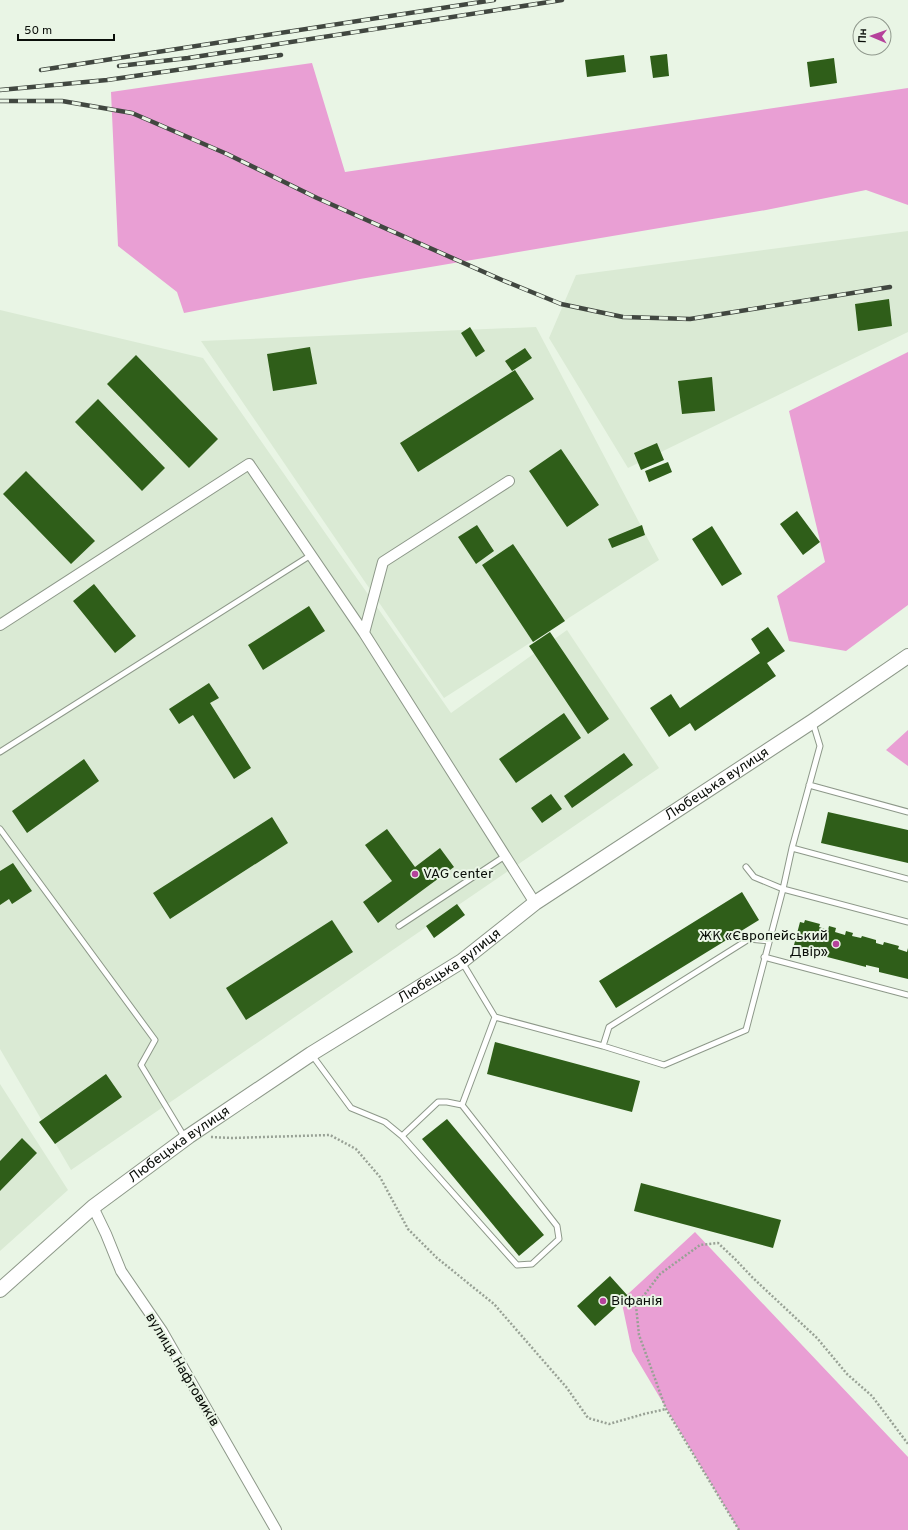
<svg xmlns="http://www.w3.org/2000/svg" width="908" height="1530" font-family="Overpass,sans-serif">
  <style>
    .built { fill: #daead4 }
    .forest { fill: #e99fd4 }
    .building { fill: #2f5e19 }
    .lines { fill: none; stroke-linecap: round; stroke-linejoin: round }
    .service-casing { stroke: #8d9889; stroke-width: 7 }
    .minor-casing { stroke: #8d9889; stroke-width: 12 }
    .secondary-casing { stroke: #8d9889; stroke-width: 16 }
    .path { stroke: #98a195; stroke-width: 2.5; stroke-dasharray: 2 2; stroke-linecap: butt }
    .service { stroke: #fff; stroke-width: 5 }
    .minor { stroke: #fff; stroke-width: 10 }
    .secondary { stroke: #fff; stroke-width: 14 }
    .rail-casing { stroke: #414740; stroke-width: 4.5 }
    .rail { stroke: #e9f5e5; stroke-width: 3; stroke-dasharray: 9; stroke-linecap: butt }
    .poi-dot { fill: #b5429b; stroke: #e9f5e5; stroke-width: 1.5 }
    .labels { text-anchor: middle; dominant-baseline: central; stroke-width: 4; stroke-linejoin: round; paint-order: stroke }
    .street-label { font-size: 14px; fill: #0a0e09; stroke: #e9f5e5 }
    .poi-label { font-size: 14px; fill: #0a0e09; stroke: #e9f5e5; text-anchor: start }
  </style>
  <rect width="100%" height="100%" fill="#e9f5e5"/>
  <path class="built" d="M908,231v101l-280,136 -79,-130 27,-63z
    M0,310l203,48 248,355 116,-83 92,138 -588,402 -71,-121z
    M536,327l123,233 -215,138 -243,-357z
    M0,1084l68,106 -68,61z"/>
  <path class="forest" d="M312,63l33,109 563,-84v117l-42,-15 -100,20 -406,69 -176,34 -7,-21 -59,-46 -7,-154z
    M908,352v253l-62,46 -57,-10 -12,-45 48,-34 -36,-151z
    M908,730v36l-22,-16z
    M695,1232l213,225v73h-169l-107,-179 -11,-52 7,-5z"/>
  <path class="building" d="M667,54l2,22 -16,2 -3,-22z
    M624,55l2,17 -39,5 -2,-17z
    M834,58l3,25 -27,4 -3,-25z
    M889,299l3,27 -34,5 -3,-27z
    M470,327l15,24 -9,6 -15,-24z
    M310,347l7,37 -44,7 -6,-37z
    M525,348l7,10 -20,13 -7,-10z
    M136,355l82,84 -29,29 -82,-84z
    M515,370l19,29 -116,73 -18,-29z
    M712,377l3,34 -33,3 -4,-33z
    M98,399l67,69 -23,23 -67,-69z
    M657,443l7,17 -23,10 -7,-17z
    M561,449l38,56 -32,22 -38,-56z
    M668,462l4,10 -23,10 -4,-11z
    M26,471l69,70 -24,23 -68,-70z
    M797,511l23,31 -17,13 -23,-31z
    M477,525l17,26 -18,13 -18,-27z
    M642,525l3,10 -33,13 -4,-9z
    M712,526l30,48 -20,12 -30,-47z
    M513,544l52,77 -32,21 -51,-77z
    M94,584l42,52 -21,17 -42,-52z
    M309,606l16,25 -62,39 -15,-25z
    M768,627l17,24 -18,12 9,13 -81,55 -5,-8 -21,14 -19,-29 21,-14 9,14 80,-55 -9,-14z
    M550,632l59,87 -21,15 -59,-88z
    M209,683l10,15 -9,5 41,65 -17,11 -41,-64 -14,9 -10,-15z
    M564,713l17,25 -65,45 -17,-24z
    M624,753l9,12 -61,43 -8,-12z
    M84,759l15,22 -72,52 -15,-22z
    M551,794l11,15 -20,14 -11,-15z
    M828,812l80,18v33l-87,-20z
    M272,817l16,26 -118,76 -17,-26z
    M387,829l28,38 25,-19 14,19 -76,56 -15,-21 29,-21 -27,-36z
    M13,863l19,28 -20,13 -3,-5 -9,6v-34z
    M742,892l17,28 -143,88 -17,-27z
    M457,904l8,11 -31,23 -8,-12z
    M332,920l21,32 -107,68 -20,-32z
    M805,920l15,4 -1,3 9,3 1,-4 7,2 -1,4 10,3 1,-4 7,2 -1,3 9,2 1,-2 14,4v3l7,2 1,-3 15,4 -1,3 9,3 1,-4v31l-29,-7v-4l-13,-3v2l-66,-17v-3l-6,-2 6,-23 4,1z
    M495,1042l145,39 -8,31 -145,-38z
    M106,1074l16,23 -67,47 -16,-22z
    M447,1119l97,116 -25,21 -97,-117z
    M22,1138l15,15 -37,38v-30z
    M641,1183l140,37 -8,28 -139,-37z
    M610,1276l18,20 -33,30 -18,-20z"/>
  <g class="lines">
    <defs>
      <path id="service" d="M813,723l7,23 -28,102 116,31
        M0,752l311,-197
        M809,785l99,27
        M0,829l155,211 -14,25 44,73
        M746,867l8,10 29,12 125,33
        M399,926l106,-70
        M764,957l144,38
        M462,962l33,55 108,29 61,19 82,-35 37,-141 9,-41
        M603,1046l6,-19 140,-88 20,2
        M312,1055l39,53 34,14 17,14 115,129 15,-1 27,-25 -2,-13 -95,-121 -15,-3h-9l-36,34
        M462,1105l33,-88"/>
      <path id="minor" d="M509,481l-126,81 -19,71 171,270
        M0,625l249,-161 115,169
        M93,1207l13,27 15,37 41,60 114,199"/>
      <g id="secondary">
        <path id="s1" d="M0,1290l93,-83 96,-71 122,-82 151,-93 73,-58 278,-182 95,-65"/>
      </g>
    </defs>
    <use href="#service" class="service-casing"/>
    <use href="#minor" class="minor-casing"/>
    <use href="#secondary" class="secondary-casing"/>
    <path class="path" d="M211,1137l21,1 98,-3 26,14 24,28 28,52 29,29 57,46 73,84 21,30 21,6 35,-10 22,-5
      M739,1530l-73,-121 -27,-74 -3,-29 24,-32 40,-29 18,-2 16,15 19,20 64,60 30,36 25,22 36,48"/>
    <use href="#service" class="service"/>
    <use href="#minor" class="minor"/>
    <use href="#secondary" class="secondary"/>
    <defs>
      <path id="rail" d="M119,66l69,-8 374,-58
        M41,70l453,-70
        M0,90l107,-10 174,-25
        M0,101h62l70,12 95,41 90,44 185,82 59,24 62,13 67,2 200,-32"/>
    </defs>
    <use href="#rail" class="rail-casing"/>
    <use href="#rail" class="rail"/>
  </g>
  <g class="poi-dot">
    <circle cx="415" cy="874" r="4"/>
    <circle cx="836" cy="944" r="4"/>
    <circle cx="603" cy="1301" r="4"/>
  </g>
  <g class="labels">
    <g class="street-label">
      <text stroke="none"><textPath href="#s1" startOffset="879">Любецька вулиця</textPath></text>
      <text stroke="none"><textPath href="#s1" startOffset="555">Любецька вулиця</textPath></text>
      <text stroke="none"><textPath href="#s1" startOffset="231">Любецька вулиця</textPath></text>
      <text transform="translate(182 1370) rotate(59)">вулиця Нафтовиків</text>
    </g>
    <g class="poi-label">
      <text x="423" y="874">VAG center</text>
      <text x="828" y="936" text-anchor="end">ЖК «Європейський<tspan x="828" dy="16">Двір»</tspan></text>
      <text x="611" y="1301">Віфанія</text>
    </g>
  </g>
  <g transform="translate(872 36) rotate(272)"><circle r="19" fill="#e9f5e5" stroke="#90998d"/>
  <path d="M0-3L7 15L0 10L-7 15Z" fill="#b5429b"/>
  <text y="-6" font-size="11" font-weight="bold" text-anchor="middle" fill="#0a0e09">Пн</text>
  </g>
  <path d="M18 34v6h96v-6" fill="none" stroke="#0a0e09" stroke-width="2"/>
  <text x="24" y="34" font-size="12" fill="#0a0e09" stroke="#e9f5e5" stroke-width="3" paint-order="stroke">50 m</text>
</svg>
